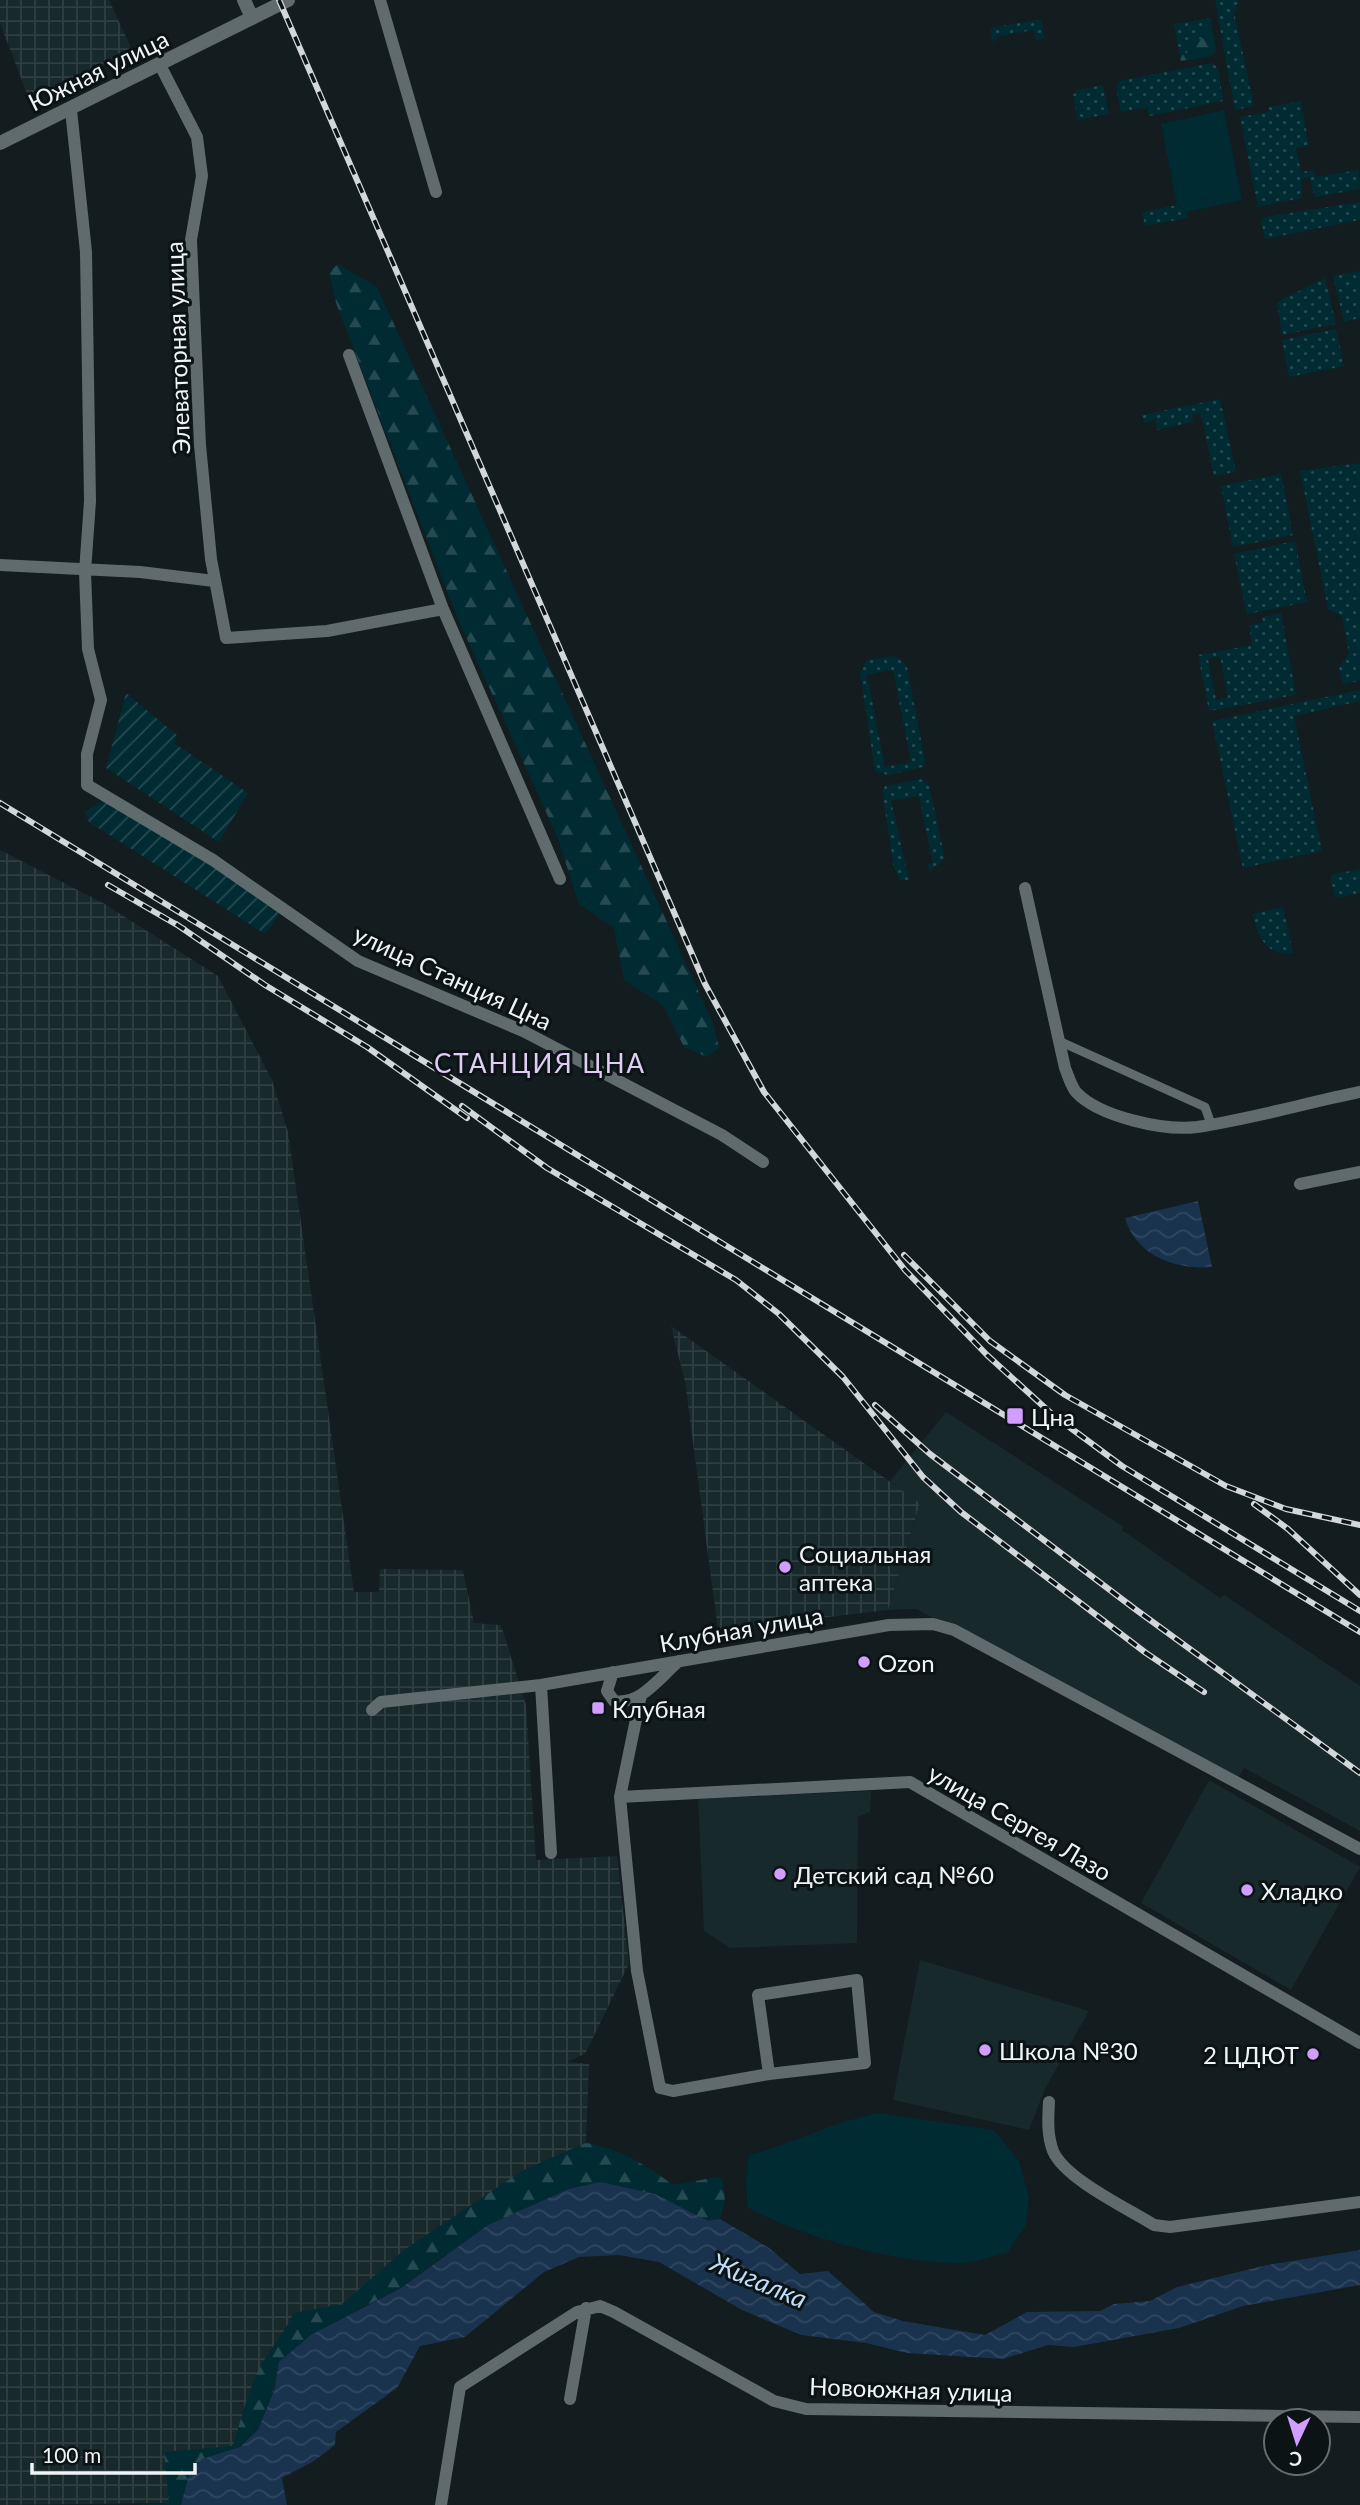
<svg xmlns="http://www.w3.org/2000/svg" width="1360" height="2505" font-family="Lato,sans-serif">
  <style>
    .built { fill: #18292c }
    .industrial { fill: url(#industrial-grid) }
    .grass { fill: url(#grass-dots); fill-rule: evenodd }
    .forest { fill: url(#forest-firs) }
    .park { fill: #002b33 }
    .garden { fill: url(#garden-furrows) }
    .water { fill: url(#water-waves) }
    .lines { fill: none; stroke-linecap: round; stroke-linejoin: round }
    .pedestrian { stroke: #606b6d; stroke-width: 9 }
    .minor { stroke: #606b6d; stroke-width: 12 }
    .tertiary { stroke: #606b6d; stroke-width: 14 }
    .rail-casing { stroke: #d2d8da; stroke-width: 6 }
    .rail { stroke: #0b1315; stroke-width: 3.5; stroke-dasharray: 10; stroke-linecap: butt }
    .poi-dot { fill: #d19dfe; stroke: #0b1315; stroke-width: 2.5 }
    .labels { text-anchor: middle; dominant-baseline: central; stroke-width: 6; stroke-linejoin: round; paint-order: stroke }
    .street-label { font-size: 24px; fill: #eff5f7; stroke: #0b1315 }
    .poi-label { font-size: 24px; fill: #eff5f7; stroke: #0b1315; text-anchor: start }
    .neighbourhood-label { font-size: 26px; letter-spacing: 2px; fill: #e1ccf5; stroke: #0b1315 }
    .water-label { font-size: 26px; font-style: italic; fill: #bfdcfb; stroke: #0b1315 }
  </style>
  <defs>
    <pattern id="industrial-grid" width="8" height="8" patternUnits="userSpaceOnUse" patternTransform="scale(1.75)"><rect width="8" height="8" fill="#18292c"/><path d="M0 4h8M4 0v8" fill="none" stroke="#2f3e41"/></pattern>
    <pattern id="grass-dots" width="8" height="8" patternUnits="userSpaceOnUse" patternTransform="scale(1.75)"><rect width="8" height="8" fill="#002b33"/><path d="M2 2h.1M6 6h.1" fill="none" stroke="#264a51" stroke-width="1.8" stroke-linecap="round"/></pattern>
    <pattern id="forest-firs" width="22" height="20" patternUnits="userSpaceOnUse" patternTransform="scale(1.75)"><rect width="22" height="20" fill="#002b33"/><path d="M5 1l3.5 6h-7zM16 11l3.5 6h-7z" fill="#264a51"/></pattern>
    <pattern id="garden-furrows" width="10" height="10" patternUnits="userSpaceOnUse" patternTransform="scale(1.75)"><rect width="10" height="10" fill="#002b33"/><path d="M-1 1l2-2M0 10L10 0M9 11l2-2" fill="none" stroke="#264a51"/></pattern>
    <pattern id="water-waves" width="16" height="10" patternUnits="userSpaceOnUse" patternTransform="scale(1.75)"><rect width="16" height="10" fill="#19334e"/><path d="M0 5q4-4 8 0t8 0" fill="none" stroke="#304760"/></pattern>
  </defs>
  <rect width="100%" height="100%" fill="#131c1e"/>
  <path class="built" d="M946,1412l178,115 -2,3 98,68 4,-3 136,91v145l-116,-63 -6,10 -322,-169 -28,1 32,-106 -30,-23z
    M1209,1780l151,87 -69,123 -150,-87z
    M871,1791l-1,21 -12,5 -1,126 -127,5 -26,-17 -6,-132z
    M920,1960l169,51 -44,78 -16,41 -136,-30z"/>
  <path class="industrial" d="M0,0h109l24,52 -104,47 -29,-76z
    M0,850l103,53 115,73 54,104 16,52 66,460h25l1,-23 83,1 11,53 27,2 25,80 10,155 81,-4 12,108 -44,90 -18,8 22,2 -3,79 -64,28 -117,79 -63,55 -48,8 -15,28 -14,18 -14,30 -18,57 -64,57 -169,2z
    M671,1326l249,177 -32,107 -170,20 -33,-248z"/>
  <path class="grass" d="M1215,0h21l4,4 -4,1 1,6 -3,1 20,94 -19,4z
    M1210,18l6,32 -5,6 -30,5 -7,-37z
    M1041,19l4,20 -9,1 -3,-10 -37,7v4l-3,1 -3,-14z
    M1212,63l6,5 5,33 -74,15 -2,-9 -26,5 -5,-25 3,-6z
    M1103,85l6,29 -31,6 -5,-25 5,-5z
    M1301,101l8,45 -13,2 5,24 13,-2 1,7 43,-7 2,19 -45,8 -6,-20 -8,2 1,19 -44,9 -18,-90 29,-5 -1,-5z
    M1360,202v18l-95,19 -4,-19 4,-3z
    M1177,205l10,7 1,6 -43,8 -3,-14z
    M1360,271v47l-16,4 -11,-46z
    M1325,278l11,46 -54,11 -5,-33z
    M1336,329l8,37 -55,11 -7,-37z
    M1220,399l16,73 -22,4 -13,-63 -9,2 1,7 -36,8 -2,-10 -11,3 -2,-8z
    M1360,463v218l-17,3 -4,-16 10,-15 -7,-37 -14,-7 -28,-138z
    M1281,474l12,61 -60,12 -12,-61z
    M1295,541l12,61 -60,12 -13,-60z
    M1281,613l15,82 -87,16 -11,-56 54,-10 -3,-20 14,-3 -1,-5zM1220,656l8,41 -12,3 -8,-41z
    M892,656l8,3 7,8 18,93 -2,7 -35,8 -13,-4 -15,-98 7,-13zM893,670l18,92 -26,5 -18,-92z
    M1360,690v11l-66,15 28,135 -79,17 -31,-147z
    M922,779l7,6 16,74 -16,12 -1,-6 5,-2 -14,-67 -28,5 18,79h-9l-6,-12 -12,-77 3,-5z
    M1360,869v24l-25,5 -5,-23z
    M1283,907l10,46c-28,4 -35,-18 -41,-39z"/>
  <path class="forest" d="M1210,18l6,32 -5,6 -30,5 -1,-6 8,-3 7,-12 10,-2 -1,-19z
    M338,264l39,23 336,736 6,25 -12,9 -23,-10 -21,-42 -39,-25 -10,-52 -35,-24 -22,-68 -100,-219 -121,-314 -7,-31z
    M586,2143c32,5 61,22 87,42l44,-8 6,4 2,20 -5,18 -12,3 -53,-28 -210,61 -44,33 -40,20 -82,54c-5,28 -12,72 -41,85 -11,6 -25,9 -36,12l-21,46h-46l34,-2 -5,-51 69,-6c9,-29 16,-62 32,-87 10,-16 21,-30 29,-46l48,-9 62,-54 118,-79z"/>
  <path class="park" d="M1224,110l18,90 -55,12 -10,-7 -16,-81z
    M878,2113l116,17 25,31 10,36 -3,28 -19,28c-15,3 -32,10 -48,10 -63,0 -157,-25 -212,-56l-1,-32 3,-20c46,-12 83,-33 129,-42z"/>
  <path class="garden" d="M126,693l51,42 -3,8 74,50 -29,49 -113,-74z
    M103,800l107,62 70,52 -15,20 -176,-112 -4,-10z"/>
  <path class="water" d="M1198,1201l14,66c-36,3 -76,-11 -87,-49z
    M600,2182l55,12 53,27 12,-2 49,29 31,26 28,-3 46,41 29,9 82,14 42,-23 73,-1 14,-7 36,-3 27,-14 90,-22 93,-15v35l-117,21 -64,22 -105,19 -26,-2 -45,14 -96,-6 -41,-10 -65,-8 -59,-25 -83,-48 -40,-7 -40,2 -35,15 -79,65 -45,9 -23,42 -61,44 -1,13 -21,16 -32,17 5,27h-106l8,-30 13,-16 38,-12 18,-17 16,-39 5,-29 32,-27 90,-47 87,-63 81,-36z"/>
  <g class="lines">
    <path class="pedestrian" d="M1059,1041l146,66 6,17"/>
    <path class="minor" d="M380,0l56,192
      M160,65l37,72 5,39 -11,64 9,205 11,114 15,79 101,-7 116,-22 -94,-254
      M71,110l15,142 4,249 -5,71 3,77 13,51 -14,54v31l126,75 145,101 165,70 199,104 41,27
      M0,565l140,7 74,9
      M443,609l117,270
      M1025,888l40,180c3,7 6,18 11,24 23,25 88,39 121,35 54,-8 109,-24 163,-35
      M1300,1184l60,-12
      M613,1672l-6,19 7,10c27,4 45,-23 65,-40
      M541,1685l10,168
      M641,1695l-21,102 17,174 23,117 13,3 96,-17 96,-11 -8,-83 -99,15 11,79
      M372,1710l9,-8 160,-17 348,-60 44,-1 21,6 406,219
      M620,1797l290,-15 450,261
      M1049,2102c-1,17 -2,33 4,49 12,28 74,57 101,74l16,2 190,-25
      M570,2399l16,-91
      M441,2505l19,-118 117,-75 23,-6 14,6 160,89 32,8 554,8"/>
    <path class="tertiary" d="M244,0l8,18
      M0,143l288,-143"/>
    <defs>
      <path id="rail" d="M279,0l426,984 59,108 141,178 82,85 66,60 69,51 238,145
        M0,803l1360,829
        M108,885l76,44
        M176,924l89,61 102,62 100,71
        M462,1106l85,62 189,112 43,34 64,63 80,100 38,35 185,141 58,39
        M904,1255l86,86 75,54 161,91 60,23 74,16
        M875,1405l55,49 205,155 225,164
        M1254,1504l34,25 72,66"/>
    </defs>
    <use href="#rail" class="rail-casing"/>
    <use href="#rail" class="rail"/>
  </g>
  <g class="poi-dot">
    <rect x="1006" y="1407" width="18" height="18" rx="3.5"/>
    <circle cx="785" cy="1567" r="7"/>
    <circle cx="864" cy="1662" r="7"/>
    <rect x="591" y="1701" width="14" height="14" rx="3.5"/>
    <circle cx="780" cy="1874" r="7"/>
    <circle cx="1247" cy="1890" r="7"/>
    <circle cx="985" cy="2050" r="7"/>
    <circle cx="1313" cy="2054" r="7"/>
  </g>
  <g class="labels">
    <g class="street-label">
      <text transform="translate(98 70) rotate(-26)">Южная улица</text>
      <text transform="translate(177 348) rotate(-92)">Элеваторная улица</text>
      <text transform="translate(453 977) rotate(25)">улица Станция Цна</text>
      <text transform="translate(741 1629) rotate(-10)">Клубная улица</text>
      <text transform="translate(1020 1822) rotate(30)">улица Сергея Лазо</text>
      <text transform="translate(911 2389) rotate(2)">Новоюжная улица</text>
    </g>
    <g class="poi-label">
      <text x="1031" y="1416">Цна</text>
      <text x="799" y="1553">Социальная<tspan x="799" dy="28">аптека</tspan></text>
      <text x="878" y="1662">Ozon</text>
      <text x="612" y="1708">Клубная</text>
      <text x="794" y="1874">Детский сад №60</text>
      <text x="1261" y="1890">Хладко</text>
      <text x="999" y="2050">Школа №30</text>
      <text x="1299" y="2054" text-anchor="end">2 ЦДЮТ</text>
    </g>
    <g class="neighbourhood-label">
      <text x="540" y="1063">СТАНЦИЯ ЦНА</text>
    </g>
    <g class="water-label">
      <text transform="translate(759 2280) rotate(23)">Жигалка</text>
    </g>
  </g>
  <g transform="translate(1297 2442) rotate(184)"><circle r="33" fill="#0b1315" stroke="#666d6f" stroke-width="2"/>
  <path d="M0-5L12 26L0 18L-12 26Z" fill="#d19dfe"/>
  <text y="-10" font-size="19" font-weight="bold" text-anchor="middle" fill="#eff5f7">С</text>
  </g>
  <path d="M32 2463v10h163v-10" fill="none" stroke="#eff5f7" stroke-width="3.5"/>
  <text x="42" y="2463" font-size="21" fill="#eff5f7" stroke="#0b1315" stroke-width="5" paint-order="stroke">100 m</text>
</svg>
